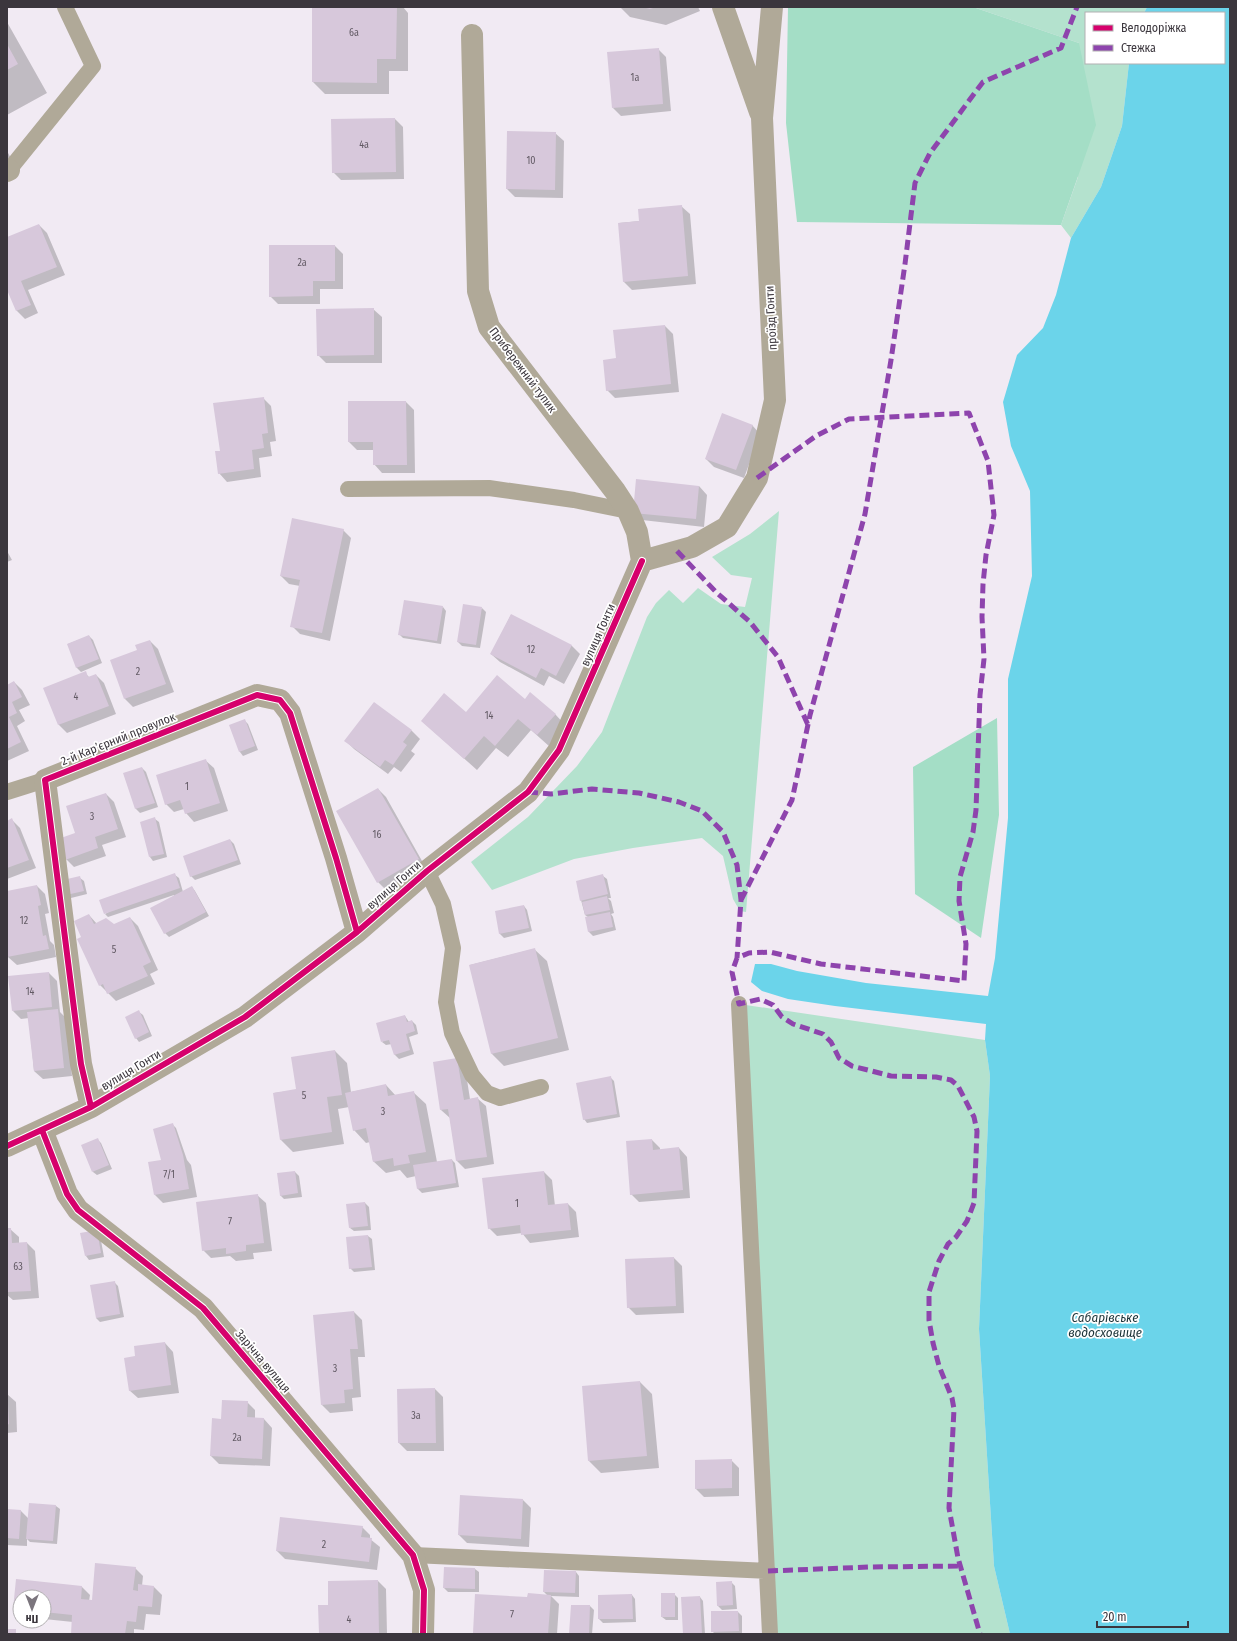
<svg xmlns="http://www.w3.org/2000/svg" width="1237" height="1641" font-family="'Fira Sans Condensed',sans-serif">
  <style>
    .green { fill: #b4e2ce }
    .forest { fill: #a4dec6 }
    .water { fill: #6bd4ea }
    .shadow { fill: #0003 }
    .building { fill: #d7c8db }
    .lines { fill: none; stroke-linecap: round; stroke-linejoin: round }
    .lane { stroke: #b0a998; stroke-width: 16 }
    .street { stroke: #b0a998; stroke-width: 22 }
    .quiet { stroke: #8e44ad; stroke-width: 5; stroke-dasharray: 10 5; stroke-linecap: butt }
    .cycleway-casing { stroke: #fff; stroke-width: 8 }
    .cycleway { stroke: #d6006c; stroke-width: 6 }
    .labels { text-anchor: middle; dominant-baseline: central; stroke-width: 3.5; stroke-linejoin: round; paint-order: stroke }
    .number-label { font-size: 10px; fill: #625a64 }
    .street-label { font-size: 12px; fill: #3b363d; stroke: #fff }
    .water-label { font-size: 13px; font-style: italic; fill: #1a3237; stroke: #fff }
  </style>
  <rect width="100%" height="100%" fill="#f1eaf3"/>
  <path class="green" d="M973,7h174l-3,6h-58v50h43l-7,63 -21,61 -30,51 -10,-13 17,-48 1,-134z
    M779,511l-33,401 -6,-1 -7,-12 -10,-43 -21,-18 -69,10 -59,11 -82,31 -21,-28 57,-45 49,-51 25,-34 45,-115 9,-14 13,-13 14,13 15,-15 23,16 24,3 7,-29 -21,-3 -19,-18 38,-23z
    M739,1004l246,36 5,36 -11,253 15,237 16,68h-240z"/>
  <path class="forest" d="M788,7h185l106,36 17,82 -35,100 -264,-3 -11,-99z
    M997,718l2,97 -18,123 -66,-44 -2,-127z"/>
  <path class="water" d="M1147,7h83v1627h-220l-16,-68 -15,-237 11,-253 -5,-36 1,-16 -151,-18 -47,-7 -26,-8 -11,-9 4,-18h16l26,7 69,12 122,13 7,-38 13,-140v-139l24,-103 -2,-85 -19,-45 -8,-44 14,-47 26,-27 13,-33 15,-57 30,-51 21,-61 7,-63h95v-50h-80z"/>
  <path class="shadow" d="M313,7h90l5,6v58h-19v23h-64l-12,-12z
    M620,7h78l2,4 -34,14 -36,-8z
    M7,22l40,71 -40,22z
    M658,49l8,8 5,54 -50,5 -8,-8z
    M395,119l8,8 1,52 -63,1 -8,-8z
    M555,133l9,8 -1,57 -48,-1 -8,-8z
    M7,151l12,22 -12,6z
    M681,206l9,8 6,70 -64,6 -8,-8 -5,-59 21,-2z
    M39,225l8,8 18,42 -37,15 10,23 -13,6 -8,-8 -10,-24v-49z
    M335,246l8,8v35h-23v15h-42l-8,-8z
    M373,309l9,8v46h-56l-8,-8z
    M665,326l8,8 6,58 -64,6 -8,-8z
    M263,398l8,8 5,35 -6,1 2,14 -13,2 2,19 -34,5 -8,-9 2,-21z
    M349,402h57l8,8 1,63h-33l-8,-9v-14h-17l-8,-8z
    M752,425l8,9 -16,44 -30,-11 -8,-8z
    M699,486l8,9 -3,32 -62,-7 -8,-8z
    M343,530l8,8 -21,103 -30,-7 -8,-8 8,-40 -11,-2 -8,-8z
    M7,551l5,9 -5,2z
    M443,607l3,4 -5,33 -38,-6 -4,-4z
    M482,608l4,4 -6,36 -18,-2 -4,-4z
    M511,615l61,31 8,8 -16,30 -15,-8 -5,10 -44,-24 -9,-8z
    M89,636l4,4 9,23 -21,9 -4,-4 -9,-24z
    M150,641l8,8 16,43 -41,15 -8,-8 14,-48z
    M85,673l5,5 6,-3 8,8 12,31 -49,19 -8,-8 -14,-37z
    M14,682l8,8 8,15 -11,5 6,11 -8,5 12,25 -22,10v-75z
    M525,700l30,14 12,13 -17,20 -19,-17 -23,27 -12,-9 -19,22 -55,-49 44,-8z
    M374,703l38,28 8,8 -9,12 4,3 -14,18 -7,-5 -6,7 -34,-25 -8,-8z
    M244,720l4,4 10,26 -15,6 -3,-4 -10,-26z
    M205,760l9,8 14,43 -34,11 -8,-9 -2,-4 -10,3 -8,-8z
    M142,768l4,4 12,35 -18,6 -4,-4 -12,-35z
    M378,789l8,8 40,71 -40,22 -8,-8z
    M106,794l8,8 12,35 -24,8 4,11 -32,11 -8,-8 10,-26z
    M155,819l4,3 8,35 -14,4 -3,-4z
    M12,820l8,8 16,40 -29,11v-57z
    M230,840l4,4 7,20 -46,16 -4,-4z
    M175,875l4,3 4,14 9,-5 3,4 14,25 -40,21 -4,-4 9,-38 -66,22 -3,-3z
    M603,876l4,3 4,19h-3l3,3 3,12 -3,1 2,3 3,13 -23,6 -4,-4 -3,-14 2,-1 -3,-2 -4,-15z
    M80,878l4,3 3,13 -16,4 -4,-4z
    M37,886l8,8 4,19 -4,1 5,27 4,4 2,12 -39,8 -9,-8 -1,-8v-57z
    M524,906l3,4 5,21 -28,7 -4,-4 -4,-22z
    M89,915l8,9 17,1 16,-7 8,8 20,44 -8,4 5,10 -39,17 -16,-16 -18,-47z
    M534,949l13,12 22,89 -65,16 -12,-12 -22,-89z
    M49,973l8,8 3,31 6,6 6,58 -29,3 -9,-8 -5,-53 -8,1 -8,-8 -4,-34z
    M139,1012l4,3 9,21 -13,6 -3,-4z
    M405,1016l4,6 3,-1 4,4 2,9 -9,3 5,17 -15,5 -4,-4 -3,-11 -6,1 -4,-3z
    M335,1051l12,12 4,29 35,-7 10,11 17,-4 13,12 11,58 15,-2 3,3 4,24 -37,6 -4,-4 -2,-13 -9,2 -7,-8 -14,3 -13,-12 -3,-19 -4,1 -12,-13 -5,-23 -11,2 6,35 -51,8 -12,-12 -7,-47 23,-3z
    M457,1059l8,8 5,32 7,-1 9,8 8,58 -29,5 -8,-8 -7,-43 -9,-8z
    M610,1077l4,4 6,36 -33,6 -3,-4z
    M172,1124l4,4 11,32 4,5 6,32 -34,6 -8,-8 7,-35z
    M98,1140l3,3 11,26 -15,6 -4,-3z
    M652,1140l8,8v2l19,-2 8,9 3,41 -51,4 -8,-8z
    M295,1172l4,4 3,21 -18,2 -4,-4z
    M544,1172l8,8 3,26 13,-2 8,8 3,25 -49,6 -8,-10 -25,3 -8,-8z
    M257,1195l9,8 6,48 -19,2 1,6 -18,2 -6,-5 -19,2 -8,-8z
    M365,1203l4,4 2,23 -17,1 -4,-3z
    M7,1229h3l9,8v6h8l8,8 4,47 -26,2 -6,-5z
    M100,1235l4,22 -15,3 -3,-4z
    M368,1236l4,3 3,31 -21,2 -4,-4z
    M674,1258l8,8 2,47 -48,2 -8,-8z
    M115,1283l3,3 6,31 -24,5 -4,-4z
    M354,1312l8,8 3,37h-7l3,40 -9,1 1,13 -23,2 -8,-8z
    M165,1343l8,9 6,41 -41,5 -9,-8 8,-33z
    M640,1382l12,12 7,74 -58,5 -12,-12z
    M435,1389l8,8 1,54h-37l-8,-8z
    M7,1394l9,8 1,30 -10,1z
    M247,1402l8,8v9h9l8,9 -2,38 -51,-2 -8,-8 11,-36z
    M731,1460l8,8v28l-35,1 -8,-8z
    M523,1500l8,8 -2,39 -62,-4 -8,-8z
    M56,1506l4,3 -3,35 -27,-2 -3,-3v7l-20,-1v-35l14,1 7,7z
    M362,1527l8,8v4l10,8 -3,23 -92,-11 -8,-8z
    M135,1568l8,8 -1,10 12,1 8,8 -2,20 -14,-1 -2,16 -10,-1v5h-62l1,-12 -29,-3v-22h-24v18l-6,-6 3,-29 65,7 8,8 -1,6h3z
    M475,1569l4,3v20h-31l-4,-4z
    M576,1572l3,4v21l-28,-1 8,8 -2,30h-81l-2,-2 54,-34 20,-2 -4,-4z
    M378,1581l8,8 1,45h-67l9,-28z
    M731,1582l4,4 2,23 -15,1 -4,-4 -1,-23z
    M674,1594l4,4v22h-12l-4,-3z
    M632,1595l3,4 1,23 -33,1 -4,-4v-23z
    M700,1597l3,4 2,33h-21z
    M590,1606l4,4 -2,24h-22z
    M738,1612l4,4v18h-27l-3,-3z"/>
  <path class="building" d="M312,7h85l-1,52h-19v24l-65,-1z
    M642,7h14l-6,2z
    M7,44l11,20 -11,6z
    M659,48l4,56 -51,4 -5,-56z
    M395,118l1,54 -64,1 -1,-54z
    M507,131l49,1 -1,58 -49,-1z
    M682,205l6,71 -65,6 -5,-59 21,-2 -1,-12z
    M39,224l18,43 -36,14 10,24 -15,6 -9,-21v-53z
    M269,245h66v36h-22v15l-44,1z
    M374,308v47l-57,1 -1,-47z
    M665,325l6,59 -65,7 -3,-31 13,-2 -3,-28z
    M264,397l4,36 -6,1 2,14 -12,2 2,19 -36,5 -3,-23h5l-7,-48z
    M348,401h58l1,64h-34v-23h-25z
    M722,413l31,12 -17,45 -31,-11z
    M636,479l63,7 -3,33 -63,-6z
    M292,518l52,11 -22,104 -32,-6 10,-47 -20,-4z
    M404,600l39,6 -6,35 -39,-6z
    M463,604l19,3 -6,38 -19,-3z
    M511,614l61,31 -16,31 -15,-8 -5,10 -46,-24z
    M89,635l10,24 -23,9 -9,-24z
    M150,640l16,44 -42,15 -14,-39 27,-10 -2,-5z
    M86,671l2,6 8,-3 13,32 -51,19 -15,-37z
    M497,675l28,24 5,-7 26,22 -19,21 -19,-16 -23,27 -11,-10 -20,23 -43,-38 23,-28 22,19z
    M14,681l8,16 -10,5 5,11 -8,4 12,25 -14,7v-64z
    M374,702l38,28 -9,12 4,3 -14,20 -8,-5 -5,7 -36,-26z
    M245,719l10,27 -16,6 -10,-27z
    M206,759l14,44 -35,11 -5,-14 -15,5 -9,-30z
    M142,767l13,36 -20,6 -12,-36z
    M378,788l41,71 -42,24 -41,-72z
    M106,793l12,36 -23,8 3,11 -33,12 -7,-21 17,-6 -9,-27z
    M155,817l9,37 -15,3 -9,-35z
    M12,818l17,42 -22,8v-47z
    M230,839l8,21 -48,17 -7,-21z
    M175,873l5,15 -76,26 -5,-14z
    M603,874l5,20 -28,7 -4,-20z
    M80,876l4,15 -18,4 -3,-15z
    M37,885l4,20 -3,1 5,30 3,-1 3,14 -42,8v-66z
    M192,886l14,26 -42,22 -14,-26z
    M607,896l3,14 -25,5 -3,-13z
    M524,905l5,23 -30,6 -4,-23z
    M610,912l3,15 -25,5 -3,-15z
    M89,914l5,10 12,-6 8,6 16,-7 21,45 -8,4 5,10 -41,18 -4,-10 -4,2 -22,-47 4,-2 -7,-16z
    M535,948l23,90 -67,16 -22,-89z
    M49,972l3,35 -40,4 -4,-35z
    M58,1009l6,59 -30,3 -7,-59z
    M139,1010l10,22 -14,7 -10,-22z
    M405,1015l2,7 5,-2 3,11 -9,3 4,16 -16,5 -5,-15 -8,2 -5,-19z
    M335,1050l7,45 -15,2 5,35 -52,8 -7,-47 23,-4 -5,-32z
    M457,1058l7,42 14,-3 9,60 -31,4 -8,-52 -8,1 -7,-48z
    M611,1076l6,38 -34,6 -7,-37z
    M386,1084l2,12 26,-5 12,61 -18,3 2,8 -16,3 -1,-8 -20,4 -7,-34 -13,3 -8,-38z
    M173,1123l10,32 6,34 -35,6 -6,-33 13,-2 -8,-31z
    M98,1138l11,27 -17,7 -11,-27z
    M652,1139l1,11 26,-3 4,43 -53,5 -4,-54z
    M452,1159l4,24 -39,6 -4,-24z
    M295,1171l3,22 -18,3 -3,-23z
    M544,1171l4,34 20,-2 3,27 -50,5 -1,-10 -32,4 -6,-51z
    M258,1194l6,49 -18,2v6l-20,3v-6l-24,3 -6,-49z
    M365,1202l3,24 -19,2 -3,-24z
    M7,1228h4l1,15 15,-1 4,49 -24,1z
    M97,1230l4,23 -16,3 -5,-23z
    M368,1235l4,32 -23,2 -3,-32z
    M674,1257l2,49 -49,2 -2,-49z
    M115,1281l5,33 -24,4 -6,-33z
    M354,1311l4,38h-8l3,40 -9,1 1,13 -24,2 -8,-90z
    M165,1342l6,43 -42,6 -5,-33 11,-2 -1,-10z
    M640,1381l7,75 -59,5 -6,-75z
    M435,1388l1,55h-38l-1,-54z
    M222,1400l26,1 -1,16 17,1 -2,41 -52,-3 2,-38 9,1z
    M7,1404h1l1,20 -2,1z
    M732,1459v29l-37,1v-29z
    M460,1495l63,4 -2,40 -63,-4z
    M29,1503l27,2 -3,36 -27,-2z
    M7,1509l14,1 -2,29 -12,-1z
    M280,1517l83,9 -2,11 11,1 -3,24 -93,-11z
    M95,1563l41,4 -3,23 5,1v-7l16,2 -2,21 -14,-1 -2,16 -9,-1 -2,13h-54l1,-19 -28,-3v-15h-24v13l-7,-1 3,-30 66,7 -1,13 11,1z
    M444,1567l31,1v21l-32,-1z
    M544,1570l32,1 -1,22 -32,-1z
    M378,1580l1,54h-60l-1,-29h10v-24z
    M732,1581l1,24 -16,1 -1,-24z
    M528,1593l23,2 -3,39 -75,-1 2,-39 52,3z
    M661,1593h14v24h-14z
    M632,1594l1,25h-35v-24z
    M700,1596l2,38h-19l-2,-37z
    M571,1605h19l-1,29h-20z
    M711,1611h27l1,20 -28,1z
    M7,1629h9v5h-9z"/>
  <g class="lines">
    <path class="lane" d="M9,170l84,-104 -28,-59
      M348,489l141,-1 85,12 54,11
      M7,792l38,-12
      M427,871l16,33 10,44 -7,54 6,31 20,42 15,18 13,5 41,-11
      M739,1004l31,630
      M413,1555l355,16"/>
    <path class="street" d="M723,7l37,105
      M472,35l6,256 11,36 126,164 13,20 9,21 5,29
      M7,171l2,-1
      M642,561l50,-14 35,-20 30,-49 18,-78 -13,-282 10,-111
      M91,1107l-10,-43 -36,-284 212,-85 23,5 10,13 46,145 21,74
      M42,1130l25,64 11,16 125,98 210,247 11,35 -1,44
      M7,1146l84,-39 154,-90 112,-85 70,-61 101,-79 31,-42 83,-189"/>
    <path class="quiet" d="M757,478l59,-42 33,-17 120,-6 19,48 6,54 -8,40 -3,29 -1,33 2,42 -4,36 -4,115 -3,22 -13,45 -1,24 7,43 -2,37 -143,-17 -51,-12 -21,1 -12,5 -5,14 7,32 21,-5 13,6 9,12 11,7 30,10 8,8 8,16 13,8 39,10 45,1 15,3 7,6 16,31 3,14 -3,72 -7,18 -11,16 -8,7 -9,17 -10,31v28l4,23 6,23 13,32 2,11 -5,99 9,50 22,76
      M677,551l39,41 34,30 28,35 30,68
      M528,792l23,2 41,-5 47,4 40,9 23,9 21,21 14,33 4,35 -4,58
      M741,900l51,-100 18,-85 55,-201 26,-154 14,-96 10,-81 15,-30 53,-71 78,-34 16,-41
      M768,1571l102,-4 90,-1"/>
    <defs>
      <path id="cycleway" d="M91,1107l-10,-43 -36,-284 212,-85 23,5 10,13 46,145 21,74
        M42,1130l25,64 11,16 125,98 210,247 11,35 -1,44
        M7,1146l84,-39 154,-90 112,-85 70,-61 101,-79 31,-42 83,-189"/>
    </defs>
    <use href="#cycleway" class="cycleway-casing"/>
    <use href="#cycleway" class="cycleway"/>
  </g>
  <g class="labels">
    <g class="number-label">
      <text x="354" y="33">6а</text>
      <text x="635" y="78">1а</text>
      <text x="364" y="145">4а</text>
      <text x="531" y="161">10</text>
      <text x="302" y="263">2а</text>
      <text x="531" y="650">12</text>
      <text x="138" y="672">2</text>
      <text x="76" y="697">4</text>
      <text x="489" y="716">14</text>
      <text x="187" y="787">1</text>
      <text x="92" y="817">3</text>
      <text x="377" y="835">16</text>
      <text x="24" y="921">12</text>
      <text x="114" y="950">5</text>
      <text x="30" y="992">14</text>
      <text x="304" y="1096">5</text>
      <text x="383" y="1112">3</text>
      <text x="169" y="1175">7/1</text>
      <text x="517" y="1204">1</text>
      <text x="230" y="1222">7</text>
      <text x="18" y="1267">63</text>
      <text x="335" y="1369">3</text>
      <text x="416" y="1416">3а</text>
      <text x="237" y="1438">2а</text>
      <text x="324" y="1545">2</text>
      <text x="512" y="1615">7</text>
      <text x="349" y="1620">4</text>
    </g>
    <g class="street-label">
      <text transform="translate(771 318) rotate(-93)">проїзд Гонти</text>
      <text transform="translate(523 370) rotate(53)">Прибережний тупик</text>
      <text transform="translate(598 635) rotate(-66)">вулиця Гонти</text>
      <text transform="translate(118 739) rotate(-22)">2-й Карʼєрний провулок</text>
      <text transform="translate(394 885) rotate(-41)">вулиця Гонти</text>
      <text transform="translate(131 1070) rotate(-31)">вулиця Гонти</text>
      <text transform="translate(263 1361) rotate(50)">Зарічна вулиця</text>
    </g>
    <g class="water-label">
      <text x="1105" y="1317">Сабарівське<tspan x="1105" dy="15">водосховище</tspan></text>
    </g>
  </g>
  <rect width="1237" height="1641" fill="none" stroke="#3b363d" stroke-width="16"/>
  <rect x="1085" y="12" width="140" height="52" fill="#ffffff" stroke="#b1afb1"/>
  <rect x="1093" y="25" width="20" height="6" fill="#d6006c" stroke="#b1afb1"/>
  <text x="1121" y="32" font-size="12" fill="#3b363d">Велодоріжка</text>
  <rect x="1093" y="45" width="20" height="6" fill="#8e44ad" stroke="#b1afb1"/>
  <text x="1121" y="52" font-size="12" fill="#3b363d">Стежка</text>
  <g transform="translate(32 1609) rotate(180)"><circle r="19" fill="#ffffff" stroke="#b1afb1"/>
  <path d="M0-3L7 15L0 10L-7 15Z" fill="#7b757d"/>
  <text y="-6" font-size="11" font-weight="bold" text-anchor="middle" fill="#3b363d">Пн</text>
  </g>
  <path d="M1097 1621v6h91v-6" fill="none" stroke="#3b363d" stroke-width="2"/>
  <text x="1103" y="1621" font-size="12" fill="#3b363d" stroke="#ffffff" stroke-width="3" paint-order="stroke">20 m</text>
</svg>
